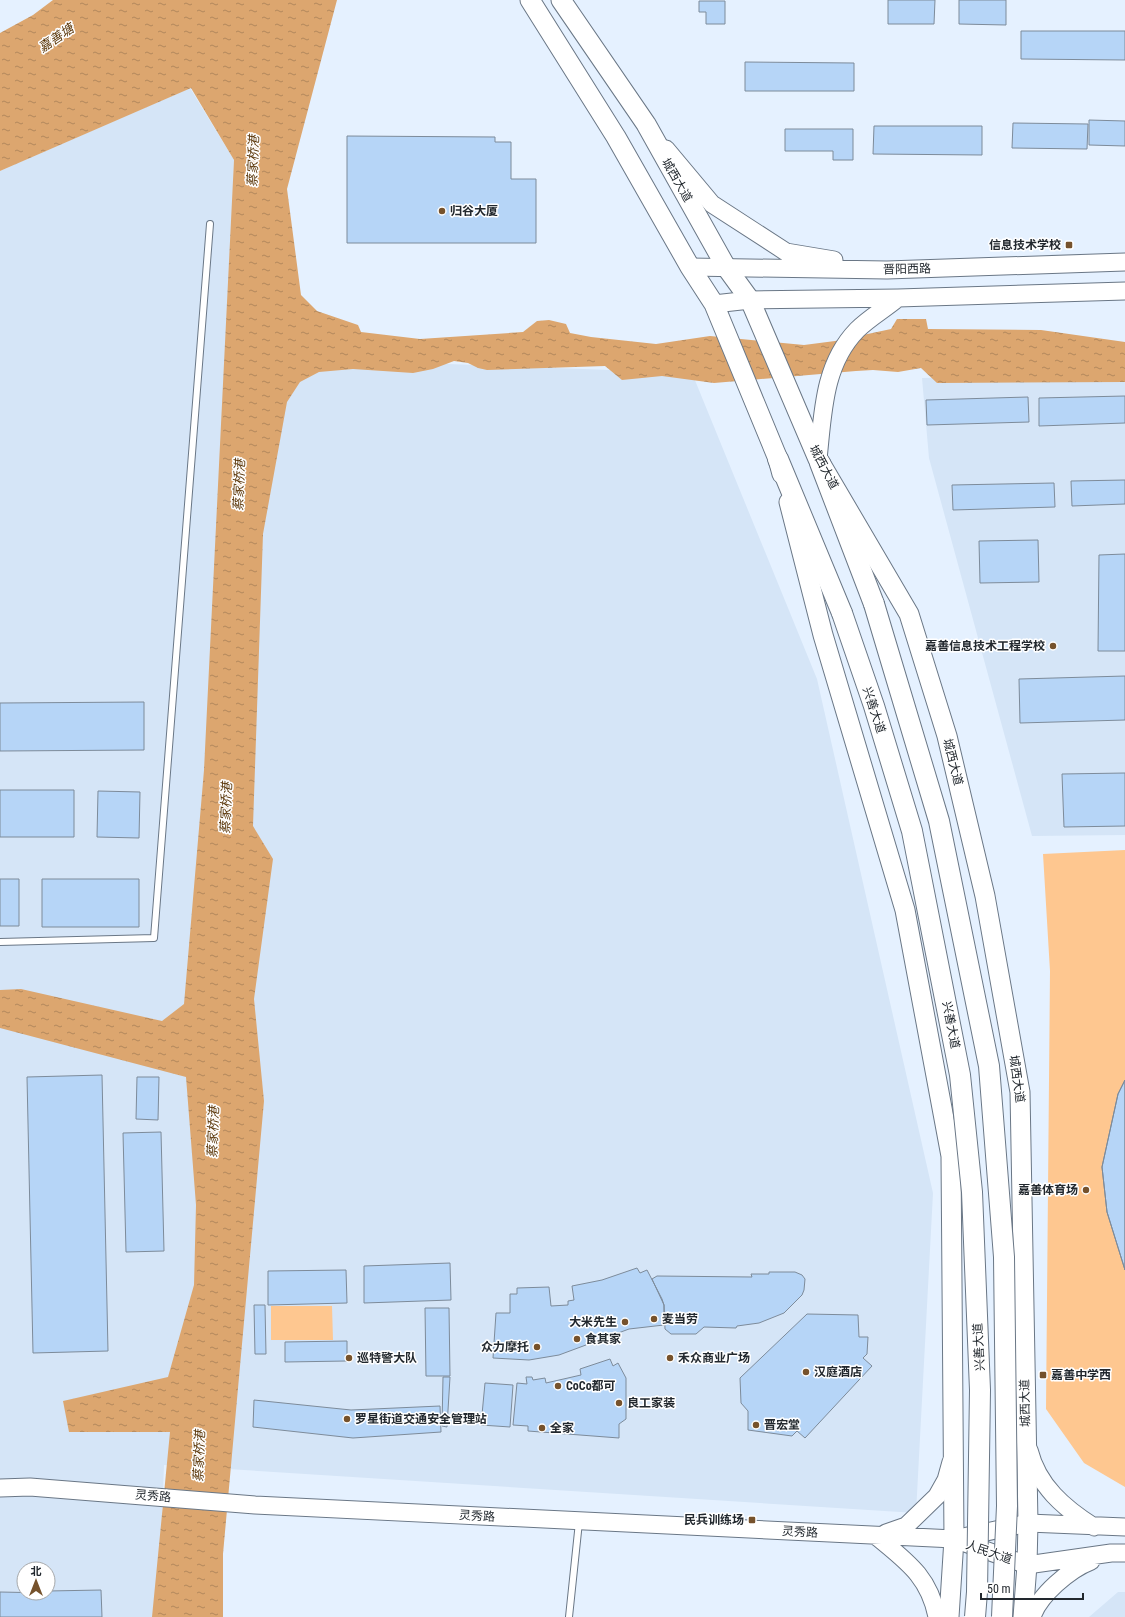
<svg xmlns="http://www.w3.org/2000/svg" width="1125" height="1617" font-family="'Roboto Condensed','Noto Sans SC',sans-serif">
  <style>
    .built { fill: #d5e5f7; fill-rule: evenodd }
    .pitch { fill: #fec790 }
    .water { fill: url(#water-ripples) }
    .building { fill: #b6d5f7; stroke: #7d8b9a }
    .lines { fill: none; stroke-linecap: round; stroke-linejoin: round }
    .service-casing { stroke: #6a7786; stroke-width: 8 }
    .secondary-casing { stroke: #6a7786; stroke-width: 19 }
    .primary-casing { stroke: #6a7786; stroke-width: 21 }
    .trunk-casing { stroke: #6a7786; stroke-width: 22 }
    .service { stroke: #fff; stroke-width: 6 }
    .secondary { stroke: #fff; stroke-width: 17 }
    .primary { stroke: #fff; stroke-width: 19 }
    .trunk { stroke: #fff; stroke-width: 20 }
    .trunk-bridge-casing { stroke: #6a7786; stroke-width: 22; stroke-linecap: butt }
    .trunk-bridge { stroke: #fff; stroke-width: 20 }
    .poi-dot { fill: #76522c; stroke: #fff; stroke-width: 1.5 }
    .labels { text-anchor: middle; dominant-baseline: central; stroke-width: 3; stroke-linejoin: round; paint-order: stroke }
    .street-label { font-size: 12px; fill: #22282e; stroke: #fff }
    .poi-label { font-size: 12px; font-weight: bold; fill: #22282e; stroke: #fff; text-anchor: start }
    .water-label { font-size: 13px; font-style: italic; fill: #5c380b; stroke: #fff }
  </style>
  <defs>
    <pattern id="water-ripples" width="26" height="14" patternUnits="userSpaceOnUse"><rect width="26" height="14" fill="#dca66f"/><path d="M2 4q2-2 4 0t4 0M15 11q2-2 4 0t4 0" fill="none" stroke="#b2875c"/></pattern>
  </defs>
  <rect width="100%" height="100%" fill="#e5f1ff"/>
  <path class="built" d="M190,88l44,72 -7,196 465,17 125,306 116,514 -17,320 -752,-48 -6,152h-158v-1446zM24,1569h24v24h-24z
    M1125,373v462l-93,1 -103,-378 -7,-80z
    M1118,1592h7v25h-36z"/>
  <path class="pitch" d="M1125,850v637l-41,-24 -38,-54 4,-438 -7,-117z
    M271,1306h61l1,34h-62z"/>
  <path class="water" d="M53,0h284l-50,189 14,106 16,16 41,14 3,7 59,7 103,-7 14,-11 12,-1 17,4 4,9 21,4 65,7 54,-8 94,9 31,-4 56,-12 6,-10h29l2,10 113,1 84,12v40l-188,1 -16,-15 -23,4 -25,-2 -17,1 -142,12 -52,-7 -40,4 -17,-14 -118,4 -9,-2 -10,-5 -14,-2 -21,8 -20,4 -60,-4 -34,3 -19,10 -13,20 -24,132 -10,292 20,33 -19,140 10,102 -41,453v63h-71l18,-185h-101l-6,-31 105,-24 26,-92 2,-80 -10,-128 -186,-49v-38l21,-1 141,32 22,-17 20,-234 30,-610 -43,-72 -191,83v-138l33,-18z"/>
  <path class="building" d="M888,0h47l-1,24h-46z
    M959,0h47v25l-47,-1z
    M699,1h26v23h-19v-12h-7z
    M1021,31h104v29l-104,-1z
    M745,62l109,1v28h-109z
    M1089,120l36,1v25l-36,-1z
    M1013,123l75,1 -1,25 -75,-1z
    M874,126h108v29l-109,-1z
    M785,129h68v31h-20v-9h-48z
    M347,136l148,1v5h16v37h25v64h-189z
    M1125,396v27l-86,3v-28z
    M1028,397l1,25 -102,3 -1,-25z
    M1125,480v24l-53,2 -1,-25z
    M1054,483l1,24 -102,3 -1,-25z
    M1038,540l1,42 -59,1 -1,-42z
    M1125,554v97h-27l1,-96z
    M1125,676v44l-105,3 -1,-44z
    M144,702v48l-144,1v-48z
    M1125,773v53l-61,1 -2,-53z
    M0,790h74v47h-74z
    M98,791l42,1 -1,46 -42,-1z
    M0,879h19v47h-19z
    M42,879h97v48h-97z
    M102,1075l6,276 -75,2 -6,-276z
    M137,1077h22l-1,43 -22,-1z
    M1125,1080v190l-18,-58 -5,-45 16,-73z
    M1125,1080v190l-18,-58 -5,-45 16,-73z
    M161,1132l3,119 -38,1 -3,-119z
    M450,1263l1,37 -87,3v-37z
    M637,1268l3,5 7,-3 15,29 2,6v20l-35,4 -70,26 -30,5 -36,-2 3,-45h14v-19h7v-6l32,-1 2,19 17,-1v-4l6,-1 -2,-14 30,-6z
    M346,1270l1,33 -79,2v-34z
    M769,1272h26l7,3 3,4 -1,11 -2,5 -18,18 -25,10 -22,3 -1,2 -32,-1 -8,7h-25l-6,-5 -1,-24 -12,-26 5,-3 95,1 -1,-3h18z
    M254,1305h11l1,49h-11z
    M425,1308h24l1,68h-24z
    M807,1314l51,1 1,22h9l-1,17 -4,4 9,8 -67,72 -8,-7 -5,5 -44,-6v-19l-7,-8 -1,-25z
    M347,1341v20l-62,1v-20z
    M610,1359l3,7 5,-3 8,15v41l-7,5v14l-91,-7v-5l-15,-1 4,-42 10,1 -1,-7h6l1,3 12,-2 1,5 35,-8 -1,-6z
    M443,1377h7l-3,50 -5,-1z
    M485,1383l28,2 -3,42 -29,-2z
    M254,1400l97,10 89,-4 1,26 -88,6 -100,-11z
    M101,1590l1,27h-102v-25l48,1v-2z"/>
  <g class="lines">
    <defs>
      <path id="service" d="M0,942l154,-4 56,-714
        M569,1617l10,-95"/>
      <path id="secondary" d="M666,149l46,55 74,48 48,8
        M690,267l197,3 238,-8
        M714,304l36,-4 148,-2 227,-7
        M818,459c5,-45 5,-94 39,-129 12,-12 28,-21 41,-32
        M1029,1450c9,36 35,58 65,77
        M0,1488l30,-1 225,18 699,34 74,-16 97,4
        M886,1533l20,-7 31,-30 9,-16 5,-18
        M876,1536c30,25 53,40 61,81
        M965,1543l62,22 84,-12h14
        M1032,1617c7,-22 38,-48 59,-56"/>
      <path id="primary" d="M530,0l86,137 74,130 24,37 64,155 4,15
        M561,0l85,124 80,143 24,33 68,159 91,155 38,122 38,160 35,196 8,431 -1,42 -4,52
        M789,502l34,133 82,275 46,246 3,383 -5,78"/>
      <path id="trunk" d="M778,459l64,154
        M820,463l54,141"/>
    </defs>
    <use href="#service" class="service-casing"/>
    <use href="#secondary" class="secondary-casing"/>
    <use href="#primary" class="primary-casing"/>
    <use href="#trunk" class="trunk-casing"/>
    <use href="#service" class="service"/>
    <use href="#secondary" class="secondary"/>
    <use href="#primary" class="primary"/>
    <use href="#trunk" class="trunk"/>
    <defs>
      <path id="trunk-bridge" d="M874,604l65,217 50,245 15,191 3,249 -5,111
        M842,613l32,93 38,125 48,244 12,117 8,198 -3,202 -2,25"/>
    </defs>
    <use href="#trunk-bridge" class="trunk-bridge-casing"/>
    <use href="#trunk-bridge" class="trunk-bridge"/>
  </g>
  <g class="poi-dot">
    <circle cx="442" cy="211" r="4"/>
    <rect x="1065" y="241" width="8" height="8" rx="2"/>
    <circle cx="1053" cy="646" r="4"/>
    <circle cx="1086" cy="1190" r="4"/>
    <circle cx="654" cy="1319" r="4"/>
    <circle cx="625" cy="1322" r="4"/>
    <circle cx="577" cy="1339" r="4"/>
    <circle cx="537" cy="1347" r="4"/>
    <circle cx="349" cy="1358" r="4"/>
    <circle cx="670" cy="1358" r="4"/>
    <circle cx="806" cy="1372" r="4"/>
    <rect x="1039" y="1371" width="8" height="8" rx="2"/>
    <circle cx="558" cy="1386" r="4"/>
    <circle cx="619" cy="1403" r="4"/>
    <circle cx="347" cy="1419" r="4"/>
    <circle cx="756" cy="1425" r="4"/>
    <circle cx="542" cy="1428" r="4"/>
    <rect x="748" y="1516" width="8" height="8" rx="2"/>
  </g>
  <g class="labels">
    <g class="street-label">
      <text transform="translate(677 180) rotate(60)">城西大道</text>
      <text transform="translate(907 269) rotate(-1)">晋阳西路</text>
      <text transform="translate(824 467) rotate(62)">城西大道</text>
      <text transform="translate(874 710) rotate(72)">兴善大道</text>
      <text transform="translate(953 762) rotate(76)">城西大道</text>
      <text transform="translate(951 1025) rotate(79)">兴善大道</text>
      <text transform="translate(1017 1079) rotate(82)">城西大道</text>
      <text transform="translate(979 1347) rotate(-93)">兴善大道</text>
      <text transform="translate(1025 1403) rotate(-91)">城西大道</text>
      <text transform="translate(153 1496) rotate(5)">灵秀路</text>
      <text transform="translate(477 1516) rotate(3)">灵秀路</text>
      <text transform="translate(800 1532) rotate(3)">灵秀路</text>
      <text transform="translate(989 1552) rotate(19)">人民大道</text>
    </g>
    <g class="poi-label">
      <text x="450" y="211">归谷大厦</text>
      <text x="1061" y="245" text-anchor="end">信息技术学校</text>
      <text x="1045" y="646" text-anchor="end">嘉善信息技术工程学校</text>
      <text x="1078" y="1190" text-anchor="end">嘉善体育场</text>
      <text x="662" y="1319">麦当劳</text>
      <text x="617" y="1322" text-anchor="end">大米先生</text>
      <text x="585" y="1339">食其家</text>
      <text x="529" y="1347" text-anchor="end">众力摩托</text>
      <text x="357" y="1358">巡特警大队</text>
      <text x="678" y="1358">禾众商业广场</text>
      <text x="814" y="1372">汉庭酒店</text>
      <text x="1051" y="1375">嘉善中学西</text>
      <text x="566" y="1386">CoCo都可</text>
      <text x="627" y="1403">良工家装</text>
      <text x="355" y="1419">罗星街道交通安全管理站</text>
      <text x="764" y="1425">晋宏堂</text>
      <text x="550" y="1428">全家</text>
      <text x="744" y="1520" text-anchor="end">民兵训练场</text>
    </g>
    <g class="water-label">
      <text transform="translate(56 38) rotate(-34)">嘉善塘</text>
      <text transform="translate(253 161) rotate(-88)">蔡家桥港</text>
      <text transform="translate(239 485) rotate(-88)">蔡家桥港</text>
      <text transform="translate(226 808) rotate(-88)">蔡家桥港</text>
      <text transform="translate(213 1132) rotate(-88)">蔡家桥港</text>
      <text transform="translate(199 1456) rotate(-88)">蔡家桥港</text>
    </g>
  </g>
  <g transform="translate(36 1581)"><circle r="19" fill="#ffffff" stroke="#a7a9ab"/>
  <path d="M0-3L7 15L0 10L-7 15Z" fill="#76522c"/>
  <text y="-6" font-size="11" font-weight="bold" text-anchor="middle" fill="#22282e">北</text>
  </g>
  <path d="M981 1593v6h102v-6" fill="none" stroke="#22282e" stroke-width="2"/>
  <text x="987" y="1593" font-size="12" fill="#22282e" stroke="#ffffff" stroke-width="3" paint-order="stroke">50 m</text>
</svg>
